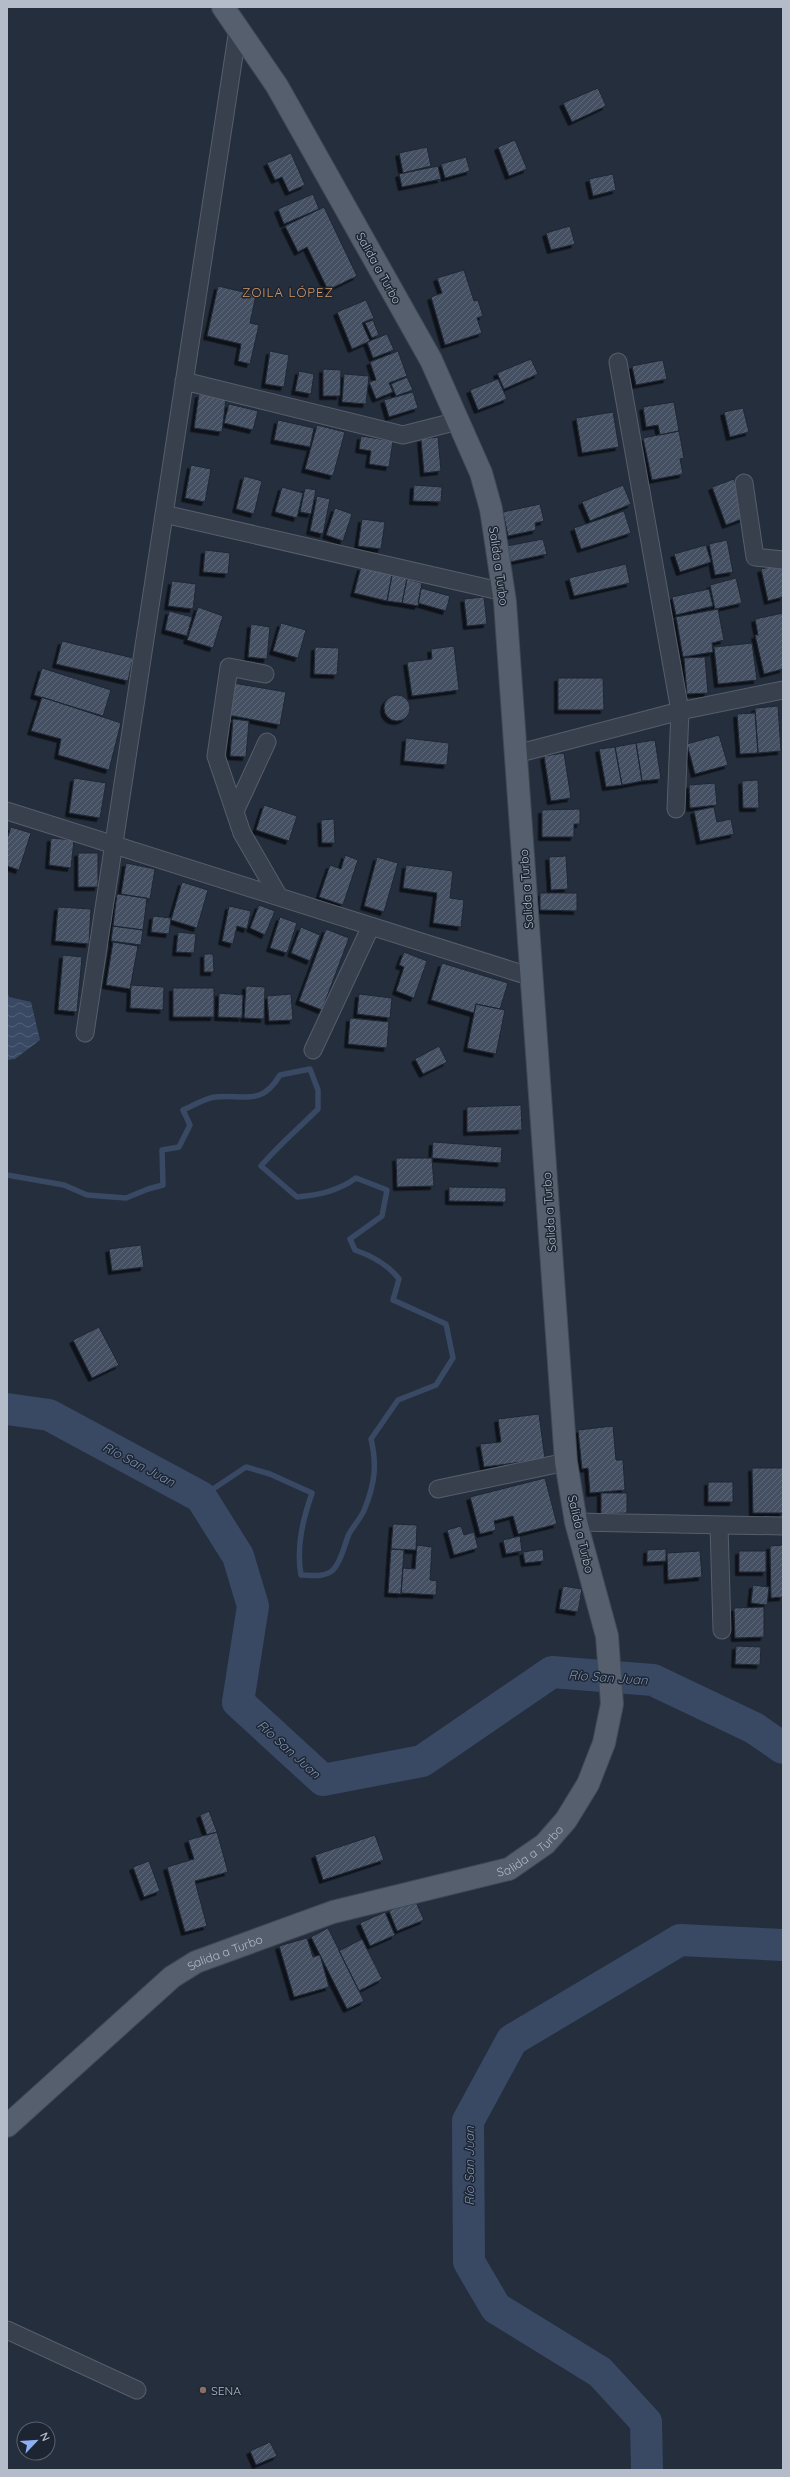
<svg xmlns="http://www.w3.org/2000/svg" width="790" height="2477" font-family="Quicksand,sans-serif">
  <style>
    .water { fill: url(#water-waves) }
    .lines { fill: none; stroke-linecap: round; stroke-linejoin: round }
    .stream { stroke: #394964; stroke-width: 5.5 }
    .river { stroke: #394964; stroke-width: 32 }
    .building { fill: url(#building-hatch); stroke: #1f2734; filter: url(#shadow) }
    .minor-casing { stroke: #565e6b; stroke-width: 19 }
    .major-casing { stroke: #414956; stroke-width: 24 }
    .minor { stroke: #38404d; stroke-width: 17 }
    .major { stroke: #565f6d; stroke-width: 22 }
    .education-dot { fill: #8d6e63; stroke: #1d2532; stroke-width: 1.5 }
    .labels { text-anchor: middle; dominant-baseline: central; stroke-width: 3; stroke-linejoin: round; paint-order: stroke }
    .street-label { font-size: 12px; fill: #b4bbc9; stroke: #1d2532 }
    .poi-label { font-size: 12px; fill: #b4bbc9; stroke: #1d2532; text-anchor: start }
    .neighbourhood-label { font-size: 13px; letter-spacing: 1px; fill: #d39965; stroke: #1d2532 }
    .water-label { font-size: 13px; font-style: italic; fill: #7c90b0; stroke: #1d2532 }
  </style>
  <defs>
    <pattern id="water-waves" width="16" height="10" patternUnits="userSpaceOnUse"><rect width="16" height="10" fill="#394964"/><path d="M0 5q4-4 8 0t8 0" fill="none" stroke="#536179"/></pattern>
    <pattern id="building-hatch" width="6" height="6" patternUnits="userSpaceOnUse"><rect width="6" height="6" fill="#455162"/><path d="M-1 1l2-2M0 6l6-6M5 7l2-2" fill="none" stroke="#5d6877"/></pattern>
    <filter id="shadow"><feDropShadow dx="-3.5" dy="3.5" stdDeviation="0" flood-color="#0009"/></filter>
  </defs>
  <rect width="100%" height="100%" fill="#242e3d"/>
  <path class="water" d="M7,992l2,5 22,5 9,38 -25,19 -8,1z"/>
  <g class="lines">
    <path class="stream" d="M7,1175l57,10 23,10 39,3 22,-9 15,-4 -1,-35 17,-3 11,-22 -7,-15c10,-4 22,-12 32,-13 29,-3 46,10 65,-22l30,-6 8,21v19c-19,19 -40,37 -57,57l36,31c22,-2 41,-6 59,-19l31,12 -5,26 -32,23 5,11c17,6 33,14 44,29l-6,21 53,24 7,34 -17,27 -38,15 -27,39c6,25 4,44 -6,69 -3,9 -11,17 -16,26 -5,11 -7,27 -16,36 -9,8 -22,5 -32,5 -5,-28 2,-56 11,-82l-42,-19 -24,-7 -45,30"/>
    <path class="river" d="M7,1409l42,6 152,82 37,59 15,50 -15,96 85,78 99,-19 130,-89 101,8 101,48 29,20
      M647,2470l-1,-48 -46,-50 -104,-64 -27,-46 -1,-141 44,-81 168,-100 103,5"/>
  </g>
  <path class="building" d="M598,88l8,18 -34,16 -9,-19z
    M515,140l12,29 -18,7 -11,-29z
    M427,147l4,19 -28,7 -4,-20z
    M291,153l14,32 -16,7 -7,-15 -7,3 -8,-17z
    M466,157l4,14 -25,7 -4,-14z
    M438,166l3,13 -39,8 -3,-13z
    M613,174l3,16 -23,6 -4,-17z
    M313,194l6,15 -35,15 -6,-15z
    M324,207l33,69 -29,14 -21,-43 -9,5 -13,-26z
    M570,226l5,18 -24,6 -5,-17z
    M464,270l10,31 4,-1 5,16 -6,2 5,15 -37,12 -14,-48 11,-4 -5,-15z
    M218,286l38,9 -6,28 9,2 -9,39 -12,-3 3,-17 -34,-8z
    M366,300l8,18 -12,5 8,18 -18,8 -15,-37z
    M373,320l6,15 -7,3 -7,-15z
    M387,334l7,16 -21,8 -6,-16z
    M270,351l19,4 -5,32 -19,-3z
    M398,351l9,25 -18,7 4,9 -17,7 -7,-17 7,-2 -6,-18z
    M531,359l7,15 -34,15 -7,-16z
    M663,360l4,19 -31,6 -4,-19z
    M323,369l18,1 -1,26h-17z
    M299,371l15,3 -3,20 -16,-3z
    M344,374l25,2 -3,28 -24,-2z
    M407,377l6,13 -17,6 -5,-12z
    M498,379l9,20 -29,11 -8,-20z
    M413,392l5,16 -29,9 -5,-17z
    M199,394l27,4 -4,34 -28,-4z
    M674,402l5,29 -19,4 -2,-10 -12,2 -3,-20z
    M229,404l29,7 -5,19 -29,-7z
    M743,408l6,24 -19,5 -6,-25z
    M613,412l6,35 -37,6 -6,-35z
    M278,420l36,8 -4,19 -36,-7z
    M317,425l28,7 -12,44 -28,-7z
    M679,431l5,27 -4,1 3,15 -31,6 -9,-42z
    M361,436l32,5 -4,26 -20,-3 2,-13 -12,-2z
    M438,437l3,34 -17,2 -3,-34z
    M191,465l20,4 -6,33 -20,-4z
    M244,476l18,5 -8,33 -18,-5z
    M734,479l13,38 -21,8 -14,-38z
    M414,485l28,2 -1,15 -28,-1z
    M623,485l8,19 -41,17 -8,-19z
    M282,487l21,6 -6,25 -22,-6z
    M305,488l11,2 -5,24 -11,-2z
    M317,496l13,3 -7,35 -13,-3z
    M540,504l4,17 -9,2 1,7 -28,6 -5,-24z
    M335,508l17,6 -9,27 -17,-6z
    M624,511l7,22 -50,16 -7,-21z
    M362,519l23,3 -4,27 -23,-3z
    M543,539l4,15 -37,8 -3,-16z
    M727,540l6,32 -18,3 -6,-31z
    M706,545l5,17 -31,10 -6,-18z
    M205,550l25,3 -2,21 -25,-2z
    M626,564l4,19 -56,13 -5,-18z
    M783,564v33l-15,4 -7,-32z
    M361,567l31,8 -5,26 -33,-8z
    M392,575l15,4 -5,24 -15,-2z
    M736,578l6,25 -27,6 -5,-24z
    M407,579l15,4 -4,23 -16,-3z
    M172,581l24,3 -3,25 -25,-3z
    M421,588l29,8 -4,15 -28,-8z
    M709,589l4,17 -37,9 -4,-18z
    M484,597l3,27 -20,2 -3,-27z
    M198,607l25,9 -10,32 -26,-8z
    M718,609l6,31 -12,3 1,9 -30,5 -7,-40z
    M169,611l23,6 -5,19 -22,-6z
    M783,613v56l-19,5 -9,-39h3l-3,-16z
    M281,623l25,7 -8,28 -25,-7z
    M251,624l19,3 -3,32 -19,-2z
    M62,641l71,17 -5,23 -72,-17z
    M752,643l5,37 -39,4 -4,-37z
    M454,646l5,44 -47,6 -5,-34 25,-3 -1,-10z
    M315,647l24,1 -2,27 -23,-1z
    M705,657l3,36 -21,1 -3,-36z
    M42,668l69,22 -8,26 -69,-21z
    M558,678h45l1,32h-46z
    M233,683l53,9 -6,33 -52,-10z
    M384 708a13 13 0 1 1 26 0a13 13 0 1 1-26 0Z
    M42,697l79,26 -12,47 -51,-15 3,-16 -30,-8z
    M778,706l3,45 -23,2 -3,-45z
    M755,713l3,40 -18,1 -3,-40z
    M233,719l16,2 -3,36 -16,-1z
    M719,735l9,30 -33,9 -8,-30z
    M406,738l43,5 -2,22 -43,-4z
    M655,740l6,39 -19,2 -6,-38z
    M636,743l6,38 -20,4 -7,-38z
    M615,747l7,38 -16,2 -7,-38z
    M564,753l7,45 -20,3 -7,-45z
    M74,778l32,5 -6,35 -31,-5z
    M758,780l1,28h-16l-1,-27z
    M715,783l2,22 -27,3 -1,-23z
    M264,805l33,11 -8,25 -33,-11z
    M714,807l3,15 14,-3 3,15 -34,7 -6,-30z
    M580,809v15h-6v13h-32v-27z
    M334,819l1,24h-13l-1,-23z
    M11,827l20,6 -12,37 -12,-4v-27z
    M51,838l23,2 -3,28 -22,-3z
    M78,853h20v34h-20z
    M345,855l13,5 -15,45 -24,-8 11,-32 11,4z
    M566,856l2,33 -17,1 -2,-33z
    M377,857l21,6 -14,49 -20,-6z
    M126,863l29,6 -5,30 -29,-5z
    M406,865l47,6 -3,27 14,2 -3,27 -28,-4 4,-30 -34,-5z
    M182,882l26,8 -11,38 -26,-8z
    M540,893h37v18l-37,-1z
    M117,894l30,4 -4,32 -30,-4z
    M259,905l16,6 -10,24 -15,-7z
    M229,906l22,5 -4,18 -10,-3 -4,18 -11,-3z
    M58,907l33,2 -2,35 -34,-3z
    M153,916l18,2 -2,16 -18,-2z
    M280,917l17,6 -10,30 -17,-5z
    M113,926l30,4 -2,15 -30,-4z
    M301,927l19,8 -10,26 -19,-8z
    M326,929l23,9 -27,72 -23,-9z
    M178,932l18,2 -2,19 -18,-1z
    M113,942l25,4 -8,43 -24,-4z
    M404,952l23,9 -13,37 -18,-7 8,-24 -5,-2z
    M204,954h9l1,18h-10z
    M63,955l19,2 -5,55 -19,-2z
    M442,963l66,20 -8,26 -24,-5 -2,9 -43,-13z
    M131,985l33,2 -1,23 -33,-2z
    M246,986l19,1 -1,32 -20,-1z
    M173,988h41v29h-41z
    M219,993l24,2 -1,23 -24,-1z
    M291,994l2,26 -24,1 -2,-25z
    M359,994l33,4 -2,20 -33,-4z
    M476,1004l29,6 -9,44 -29,-6z
    M350,1018l39,4 -2,26 -39,-4z
    M439,1046l8,16 -24,12 -8,-15z
    M521,1105l1,25 -55,2v-25z
    M433,1142l69,5 -1,16 -69,-5z
    M396,1158h36l2,28 -37,1z
    M449,1187l57,1v14l-57,-1z
    M141,1245l3,22 -32,4 -3,-22z
    M99,1327l20,38 -27,13 -19,-38z
    M539,1414l6,45 -61,8 -4,-23 21,-2 -3,-23z
    M613,1426l3,34h7l2,30 -35,3 -2,-25 -6,1 -4,-39z
    M752,1468h31v45h-30z
    M545,1478l12,46 -39,10 -5,-18 -19,5 2,9 -16,4 -10,-37z
    M708,1482h25v20h-25z
    M601,1493h26v20l-26,1z
    M393,1524l24,1 -1,25 -25,-1z
    M461,1526l3,9 10,-3 4,16 -24,7 -7,-25z
    M520,1536l2,15 -16,3 -3,-14z
    M417,1545l15,2 -2,33 7,1 -1,14 -35,-2 2,-25 12,1z
    M783,1545v52l-12,1 -1,-52z
    M391,1549l13,1 -3,44 -13,-1z
    M543,1549l1,12 -19,2 -2,-11z
    M666,1549v12l-19,1v-12z
    M700,1551l2,26 -34,3 -1,-27z
    M739,1551h27v21h-27z
    M753,1585l16,2 -2,18 -16,-2z
    M563,1586l19,3 -4,23 -19,-3z
    M764,1607v30l-29,1 -1,-30z
    M736,1646l25,1 -1,18 -25,-1z
    M209,1811l8,21 -10,3 -7,-20z
    M217,1832l11,40 -33,9 12,45 -22,6 -18,-65 27,-8 -6,-19z
    M375,1835l9,25 -61,20 -8,-25z
    M149,1861l11,30 -16,6 -11,-30z
    M415,1900l9,20 -27,11 -8,-20z
    M385,1912l10,23 -25,11 -10,-23z
    M328,1928l36,73 -17,8 -36,-72z
    M307,1938l6,19 7,-2 9,32 -35,10 -15,-51z
    M362,1939l20,40 -23,12 -20,-40z
    M270,2442l7,14 -21,9 -6,-14z"/>
  <g class="lines">
    <defs>
      <path id="minor" d="M618,362l62,349 -4,98
        M184,381l219,54 55,-14
        M744,483l11,74 28,3
        M164,514l340,78
        M265,674l-36,-7 -13,89 26,77 37,64
        M516,754l164,-43 103,-21
        M236,809l31,-67
        M7,811l525,166
        M85,1033l153,-1004
        M313,1050l58,-124
        M438,1489l128,-27
        M576,1522l207,4
        M719,1525l3,105
        M7,2330l130,60"/>
      <g id="major">
        <path id="s1" d="M7,2126l165,-149 24,-15 137,-50 176,-43 36,-25 21,-24 22,-36 16,-41 8,-39 -5,-68 -31,-114 -10,-60 -61,-860 -14,-93 -10,-36 -50,-113 -154,-274 -54,-79"/>
      </g>
    </defs>
    <use href="#minor" class="minor-casing"/>
    <use href="#major" class="major-casing"/>
    <use href="#minor" class="minor"/>
    <use href="#major" class="major"/>
  </g>
  <circle class="education-dot" cx="203" cy="2390" r="4"/>
  <g class="labels">
    <g class="street-label">
      <text transform="translate(379 268) rotate(61)">Salida a Turbo</text>
      <text transform="translate(499 566) rotate(82)">Salida a Turbo</text>
      <text transform="translate(526 889) rotate(-94)">Salida a Turbo</text>
      <text transform="translate(549 1212) rotate(-94)">Salida a Turbo</text>
      <text transform="translate(581 1534) rotate(77)">Salida a Turbo</text>
      <text stroke="none"><textPath href="#s1" startOffset="605">Salida a Turbo</textPath></text>
      <text stroke="none"><textPath href="#s1" startOffset="281">Salida a Turbo</textPath></text>
    </g>
    <g class="poi-label">
      <text x="211" y="2390">SENA</text>
    </g>
    <g class="neighbourhood-label">
      <text x="288" y="292">ZOILA LÓPEZ</text>
    </g>
    <g class="water-label">
      <text transform="translate(139 1464) rotate(28)">Río San Juan</text>
      <text transform="translate(608 1677) rotate(4)">Río San Juan</text>
      <text transform="translate(289 1749) rotate(42)">Río San Juan</text>
      <text transform="translate(469 2166) rotate(-90)">Río San Juan</text>
    </g>
  </g>
  <rect width="790" height="2477" fill="none" stroke="#b4bbc9" stroke-width="16"/>
  <g transform="translate(36 2441) rotate(65)"><circle r="19" fill="#1d2532" stroke="#59616e"/>
  <path d="M0-3L7 15L0 10L-7 15Z" fill="#8cb0f6"/>
  <text y="-6" font-size="11" font-weight="bold" text-anchor="middle" fill="#b4bbc9">N</text>
  </g>
</svg>
